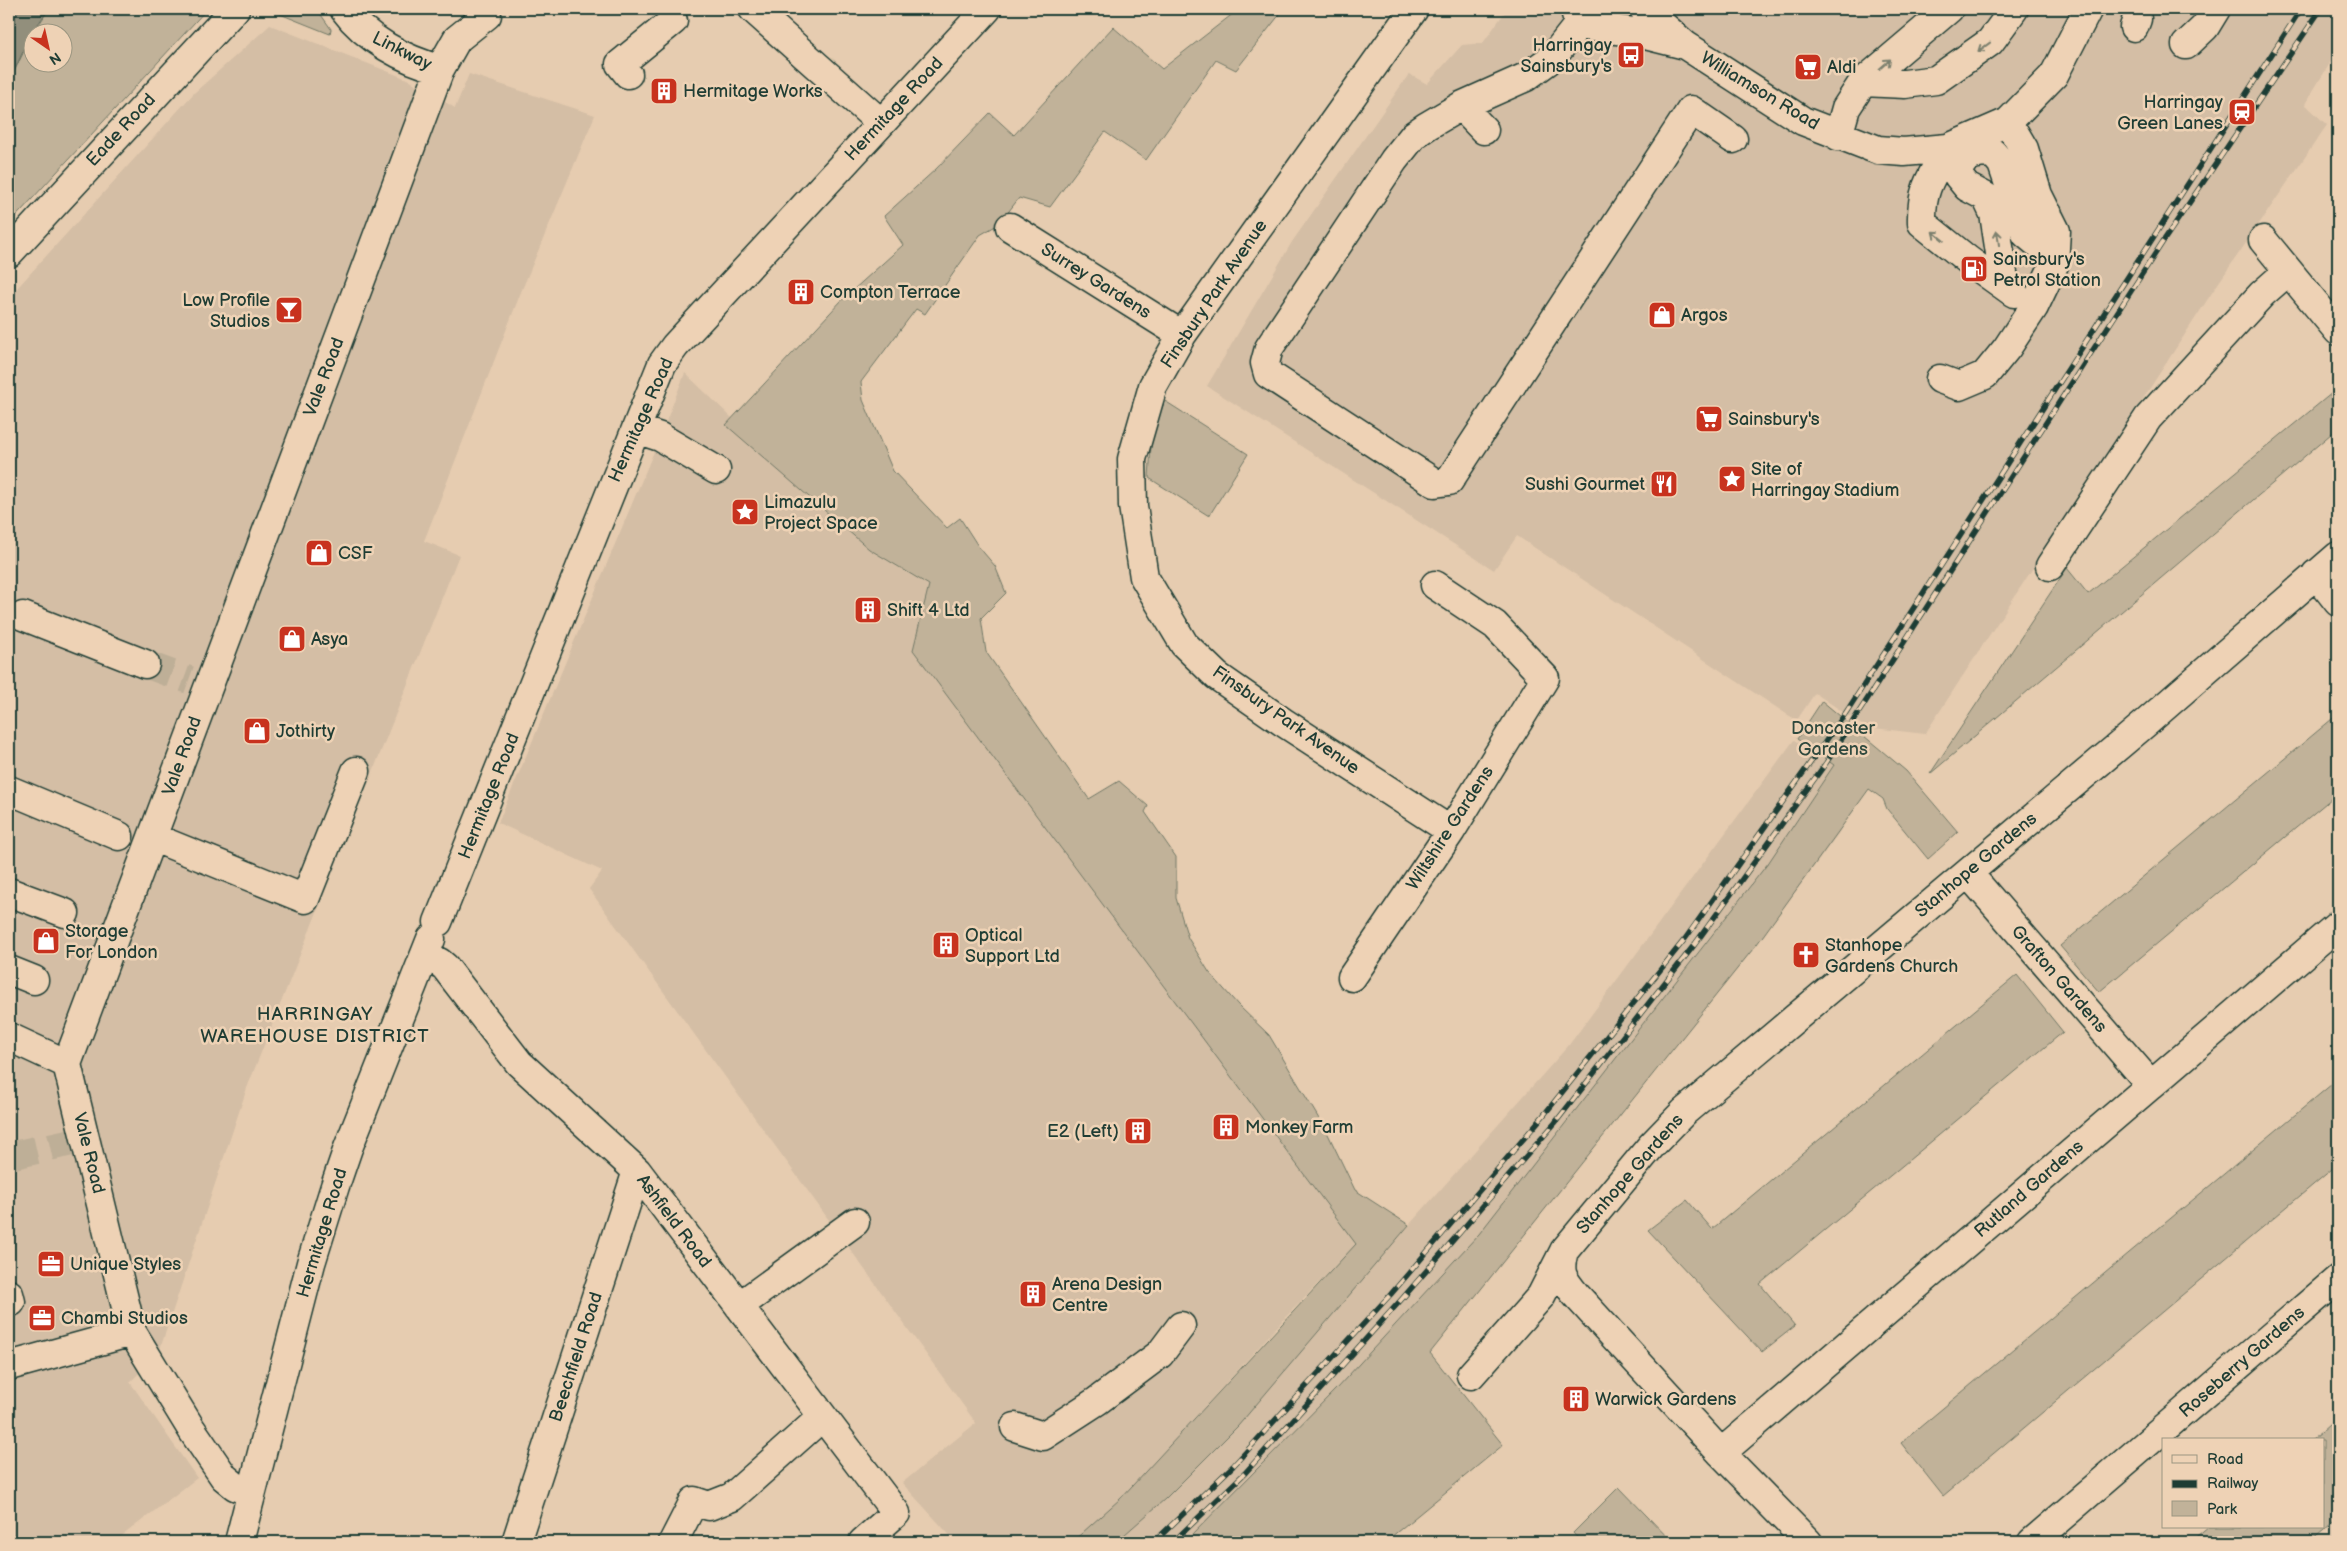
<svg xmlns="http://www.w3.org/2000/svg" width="2347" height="1551" font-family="'Balsamiq Sans',sans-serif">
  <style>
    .built { fill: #d4bea5; fill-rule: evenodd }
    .green { fill: #c1b299; stroke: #707866 }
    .water { fill: #928f7b; stroke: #646e5f }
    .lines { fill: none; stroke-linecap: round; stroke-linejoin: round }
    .minor-tunnel { stroke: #beaf97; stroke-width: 28; stroke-dasharray: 28 14; stroke-linecap: butt }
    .minor-casing { stroke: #1f3d34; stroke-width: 31 }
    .minor { stroke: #eed2b5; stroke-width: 28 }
    .rail-casing { stroke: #1f3d34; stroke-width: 5.5 }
    .rail { stroke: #eed2b5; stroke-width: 4; stroke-dasharray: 11; stroke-linecap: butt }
    .oneway { stroke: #7c806e }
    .labels { text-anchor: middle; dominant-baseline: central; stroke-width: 5; stroke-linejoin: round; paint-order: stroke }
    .poi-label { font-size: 18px; fill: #1f3d34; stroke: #eed2b5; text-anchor: start }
    .street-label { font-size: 18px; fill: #1f3d34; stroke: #eed2b5 }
    .park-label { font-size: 18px; fill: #2f493e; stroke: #eed2b5 }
    .neighbourhood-label { font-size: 19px; letter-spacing: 1px; fill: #1f3d34; stroke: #eed2b5 }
  </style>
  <rect width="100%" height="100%" fill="#e6ccb0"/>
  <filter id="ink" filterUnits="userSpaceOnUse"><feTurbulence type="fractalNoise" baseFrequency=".02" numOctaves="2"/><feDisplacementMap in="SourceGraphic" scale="10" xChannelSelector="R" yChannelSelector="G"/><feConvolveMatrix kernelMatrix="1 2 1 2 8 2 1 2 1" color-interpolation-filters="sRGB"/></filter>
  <g filter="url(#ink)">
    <path class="built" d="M1507,9h831v41l-33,54 22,21 -112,163 -290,446 -60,-7 -50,-34 -18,27 -9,-5 -271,-179 -23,34 -287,-184 85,-144 117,-168 18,10 35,-39 21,-2z
      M270,25l137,54 48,29 14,-34 126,41 -74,177 -97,249 35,14 -212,533 -89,267 -28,27 67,96 -83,64h-76l-6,-7 -10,7h-13v-1245l185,-204z
      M685,373l184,176 60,36 -16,65 444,595 29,6 183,-206 225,-305 40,25 6,66 -83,113 -480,598h-321l-54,-59 74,-60 -387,-534 13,-18 -104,-48 162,-386zM1342,1259v1l-180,194 133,-147z"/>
    <path class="green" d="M49,9h158l-198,215v-142l23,-47v27h30v-30h-28z
      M278,9h39l14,20 -1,5 -55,-22z
      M1239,9h45l-48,61 -20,-10 -70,100 -41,-28 -55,75 -31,-9 -20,26 -19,11 -55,79 -9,-5 -55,73 2,18 30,71 54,57 13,-10 18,28 17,20 11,27 -25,25 5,34 103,147 30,-18 29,25 -3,6 31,45v41l12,40 21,34 29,33 31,30 59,99 27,56 54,35 -171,201 -73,73 -49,43h-44l48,-43 236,-255 -443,-594 16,-65 -60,-36 -143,-124 116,-125 61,-55 -19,-29 52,-47 54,-56 24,22 99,-108 49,42z
      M2338,388v40l-408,346 137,-206 21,26z
      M1165,401l83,53 -39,62 -60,-38 3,-48z
      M1822,701l84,70 52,61 -30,27 -41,-50 -4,-10 -14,-10 -112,155 -327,409 73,92 -118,97h-200l151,-153 143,-155 290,-372 65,-97 -37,-26z
      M2338,714v79l-239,199 -39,-46z
      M2017,975l46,57 -303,252 35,42 -33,26 -114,-122 39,-30 25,29z
      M2338,1079v85l-395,332 -42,-53z
      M2338,1417v103l-26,22h-121l18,-15h114v-87h-11z
      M1619,1487l53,55h-91l-8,-9z"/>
    <path class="water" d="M14,9h35l-17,23 -23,50v-64z"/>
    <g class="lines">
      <path class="minor-tunnel" d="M145,664l44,16
        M9,1156l77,-17"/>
      <defs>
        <path id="minor" d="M344,9c22,30 60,51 96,60
          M753,9l128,114
          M1414,9l-232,326 -29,51 -21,73 1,47 11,71 40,67 33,32 66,46 168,109
          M1579,9l-3,5 2,11 55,7 48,12
          M1644,9l41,36 118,76 75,29 26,2 44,-4 60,-26 46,-47 34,-66
          M1949,9l-86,73 42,2 31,-4 54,-38 24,-33
          M1578,25l-26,33 -26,19 -65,29 -34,20 -13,9 -20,25 -125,188 -4,15 3,11 167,109 14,-2 242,-371 42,29
          M2134,27l3,-8 -2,-10
          M2186,45l19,-18 11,-18
          M628,74l-8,-10 53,-43
          M1461,106l23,24
          M1838,136l8,-28 17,-26
          M1948,148c-17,29 -27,41 -26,75l46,37 46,33
          M1010,227l172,108
          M2263,240l75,91
          M9,253l226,-244
          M2005,286l-11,-72 -8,-17 -19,-10 -9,-11c2,-21 17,-23 35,-23l9,11 24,70 11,9c12,-6 10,-17 11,-29
          M1940,379l19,7 26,-11 22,-27 27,-41 20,-42 2,-34 -18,-36 -14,-46 -16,-27
          M636,429l24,8 56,33
          M2050,566l98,-148 114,-124 26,-23
          M2316,574l22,28
          M23,616l122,48
          M9,790l110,46
          M152,837l153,62 51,-128
          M1968,873l183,212
          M9,892l56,21
          M438,922l224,-558 13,-18 312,-337
          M425,956l14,6 6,5 74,96 118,108 259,342 -33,29
          M9,970l25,10
          M1352,977l99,-146 94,-153 -50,-53 -60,-40
          M9,1037l58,27
          M1564,1251c-6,22 -2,27 12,44l145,158 87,89
          M9,1294l2,8
          M739,1306l116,-84
          M9,1366l123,-34
          M1471,1375l70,-79 23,-45 88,-106 32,-33 463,-390 191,-166
          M1015,1427l28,9 54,-35 63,-47 21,-28
          M1721,1453l617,-528
          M251,1493l-16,-7 -11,-9 -32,-47 -60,-98 -65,-268 373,-995 17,-30 30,-24
          M239,1542l72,-279 24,-77 13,-38 83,-209
          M516,1542l121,-371
          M673,1542l21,-41 15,5 23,-9 90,-80
          M2032,1542l306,-263"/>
      </defs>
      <use href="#minor" class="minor-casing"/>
      <use href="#minor" class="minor"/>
      <defs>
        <path id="rail" d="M1154,1542l79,-76 158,-172 152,-178 142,-177 160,-225 456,-705
          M1173,1542l72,-69 156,-173 154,-177 140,-179 131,-181 338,-523 157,-231"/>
      </defs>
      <use href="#rail" class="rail-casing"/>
      <use href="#rail" class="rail"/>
    </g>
    <defs><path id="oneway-shaft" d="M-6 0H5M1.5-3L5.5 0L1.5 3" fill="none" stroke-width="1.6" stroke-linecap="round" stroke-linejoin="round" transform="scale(1.25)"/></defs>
    <g class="oneway">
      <use href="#oneway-shaft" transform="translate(1984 47) rotate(144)"/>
      <use href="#oneway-shaft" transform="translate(1885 64) rotate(-41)"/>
      <use href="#oneway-shaft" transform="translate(1938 236) rotate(-141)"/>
      <use href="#oneway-shaft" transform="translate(1998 238) rotate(-98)"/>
    </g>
  </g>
  <defs>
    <symbol id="bus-square" viewBox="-11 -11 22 22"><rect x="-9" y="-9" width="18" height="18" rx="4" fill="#c8321e" stroke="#eed2b5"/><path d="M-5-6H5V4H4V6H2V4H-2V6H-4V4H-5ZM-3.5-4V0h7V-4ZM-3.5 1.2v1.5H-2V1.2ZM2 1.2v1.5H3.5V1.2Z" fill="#fff"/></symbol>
    <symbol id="supermarket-square" viewBox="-11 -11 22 22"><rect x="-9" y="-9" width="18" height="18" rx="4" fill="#c8321e" stroke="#eed2b5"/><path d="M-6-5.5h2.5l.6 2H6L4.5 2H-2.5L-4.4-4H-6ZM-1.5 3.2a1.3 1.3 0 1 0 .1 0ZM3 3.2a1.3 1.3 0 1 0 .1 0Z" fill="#fff"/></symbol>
    <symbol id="building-square" viewBox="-11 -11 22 22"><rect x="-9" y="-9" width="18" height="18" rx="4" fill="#c8321e" stroke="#eed2b5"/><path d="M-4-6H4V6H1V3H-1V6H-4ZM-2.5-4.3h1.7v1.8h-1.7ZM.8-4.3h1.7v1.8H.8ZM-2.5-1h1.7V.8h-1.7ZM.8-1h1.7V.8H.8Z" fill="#fff"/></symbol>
    <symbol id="station-square" viewBox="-11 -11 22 22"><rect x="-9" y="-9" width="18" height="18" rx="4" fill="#c8321e" stroke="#eed2b5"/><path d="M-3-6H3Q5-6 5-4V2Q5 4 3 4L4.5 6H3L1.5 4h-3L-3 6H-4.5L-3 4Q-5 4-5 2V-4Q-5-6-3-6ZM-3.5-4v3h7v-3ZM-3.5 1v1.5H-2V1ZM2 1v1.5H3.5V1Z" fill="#fff"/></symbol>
    <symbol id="fuel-square" viewBox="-11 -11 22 22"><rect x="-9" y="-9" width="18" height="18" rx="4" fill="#c8321e" stroke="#eed2b5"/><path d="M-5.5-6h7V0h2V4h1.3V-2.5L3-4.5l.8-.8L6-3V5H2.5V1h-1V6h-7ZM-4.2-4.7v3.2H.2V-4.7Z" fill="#fff"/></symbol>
    <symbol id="bar-square" viewBox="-11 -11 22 22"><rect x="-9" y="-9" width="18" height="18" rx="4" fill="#c8321e" stroke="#eed2b5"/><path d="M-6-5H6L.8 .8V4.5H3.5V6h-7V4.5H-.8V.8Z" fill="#fff"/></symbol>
    <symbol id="shop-square" viewBox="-11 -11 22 22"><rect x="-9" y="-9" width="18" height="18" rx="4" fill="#c8321e" stroke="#eed2b5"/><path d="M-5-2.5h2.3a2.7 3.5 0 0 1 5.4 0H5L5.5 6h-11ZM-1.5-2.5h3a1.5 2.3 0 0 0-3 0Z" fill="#fff"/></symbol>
    <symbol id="sight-square" viewBox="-11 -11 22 22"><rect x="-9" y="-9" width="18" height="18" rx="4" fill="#c8321e" stroke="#eed2b5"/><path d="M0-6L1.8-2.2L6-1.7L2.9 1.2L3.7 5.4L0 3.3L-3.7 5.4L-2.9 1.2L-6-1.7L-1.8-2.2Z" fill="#fff"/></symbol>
    <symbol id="restaurant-square" viewBox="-11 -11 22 22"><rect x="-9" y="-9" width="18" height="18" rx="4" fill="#c8321e" stroke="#eed2b5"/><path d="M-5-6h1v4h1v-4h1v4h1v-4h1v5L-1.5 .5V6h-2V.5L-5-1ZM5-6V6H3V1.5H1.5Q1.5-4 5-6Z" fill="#fff"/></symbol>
    <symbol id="church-square" viewBox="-11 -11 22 22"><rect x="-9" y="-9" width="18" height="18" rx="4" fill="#c8321e" stroke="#eed2b5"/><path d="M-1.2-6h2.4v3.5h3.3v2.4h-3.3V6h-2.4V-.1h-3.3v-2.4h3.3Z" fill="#fff"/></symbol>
    <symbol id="office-square" viewBox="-11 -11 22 22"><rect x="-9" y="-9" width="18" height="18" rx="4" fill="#c8321e" stroke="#eed2b5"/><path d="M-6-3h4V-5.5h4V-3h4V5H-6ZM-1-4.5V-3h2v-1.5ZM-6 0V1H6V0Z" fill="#fff"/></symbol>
  </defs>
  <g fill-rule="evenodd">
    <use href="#bus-square" x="1615" y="39" width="32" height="32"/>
    <use href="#supermarket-square" x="1792" y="51" width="32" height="32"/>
    <use href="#building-square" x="648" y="75" width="32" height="32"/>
    <use href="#station-square" x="2226" y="96" width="32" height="32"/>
    <use href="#fuel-square" x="1958" y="253" width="32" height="32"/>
    <use href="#building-square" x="785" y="276" width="32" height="32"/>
    <use href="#bar-square" x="273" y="294" width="32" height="32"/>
    <use href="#shop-square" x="1646" y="299" width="32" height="32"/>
    <use href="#supermarket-square" x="1693" y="403" width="32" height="32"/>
    <use href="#sight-square" x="1716" y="463" width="32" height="32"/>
    <use href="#restaurant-square" x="1648" y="468" width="32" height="32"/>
    <use href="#sight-square" x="729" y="496" width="32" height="32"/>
    <use href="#shop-square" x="303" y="537" width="32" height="32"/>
    <use href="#building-square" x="852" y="594" width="32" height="32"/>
    <use href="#shop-square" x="276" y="623" width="32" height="32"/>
    <use href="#shop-square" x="241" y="715" width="32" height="32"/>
    <use href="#shop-square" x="30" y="925" width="32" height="32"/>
    <use href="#building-square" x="930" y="929" width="32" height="32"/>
    <use href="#church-square" x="1790" y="939" width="32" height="32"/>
    <use href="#building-square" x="1210" y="1111" width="32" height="32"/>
    <use href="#building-square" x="1122" y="1115" width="32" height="32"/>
    <use href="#office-square" x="35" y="1248" width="32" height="32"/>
    <use href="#building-square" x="1017" y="1278" width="32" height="32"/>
    <use href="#office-square" x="26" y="1302" width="32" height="32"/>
    <use href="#building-square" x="1560" y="1383" width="32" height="32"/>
  </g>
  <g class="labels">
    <g class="poi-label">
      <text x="1612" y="45" text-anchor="end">Harringay<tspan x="1612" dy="21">Sainsbury's</tspan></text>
      <text x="1827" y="67">Aldi</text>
      <text x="683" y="91">Hermitage Works</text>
      <text x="2223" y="102" text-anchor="end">Harringay<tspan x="2223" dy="21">Green Lanes</tspan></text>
      <text x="1993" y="259">Sainsbury's<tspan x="1993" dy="21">Petrol Station</tspan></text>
      <text x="820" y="292">Compton Terrace</text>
      <text x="270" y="300" text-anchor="end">Low Profile<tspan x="270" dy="21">Studios</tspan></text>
      <text x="1681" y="315">Argos</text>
      <text x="1728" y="419">Sainsbury's</text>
      <text x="1751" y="469">Site of<tspan x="1751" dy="21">Harringay Stadium</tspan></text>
      <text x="1645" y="484" text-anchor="end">Sushi Gourmet</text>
      <text x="764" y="502">Limazulu<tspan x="764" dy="21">Project Space</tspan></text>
      <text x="338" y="553">CSF</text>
      <text x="887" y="610">Shift 4 Ltd</text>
      <text x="311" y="639">Asya</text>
      <text x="276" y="731">Jothirty</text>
      <text x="65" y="931">Storage<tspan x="65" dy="21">For London</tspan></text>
      <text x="965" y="935">Optical<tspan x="965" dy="21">Support Ltd</tspan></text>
      <text x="1825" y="945">Stanhope<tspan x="1825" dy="21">Gardens Church</tspan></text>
      <text x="1245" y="1127">Monkey Farm</text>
      <text x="1119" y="1131" text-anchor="end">E2 (Left)</text>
      <text x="70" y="1264">Unique Styles</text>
      <text x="1052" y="1284">Arena Design<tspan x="1052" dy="21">Centre</tspan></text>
      <text x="61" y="1318">Chambi Studios</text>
      <text x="1595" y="1399">Warwick Gardens</text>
    </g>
    <g class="street-label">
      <text transform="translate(402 51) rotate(27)">Linkway</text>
      <text transform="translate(1760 91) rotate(31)">Williamson Road</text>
      <text transform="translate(894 109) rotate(-47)">Hermitage Road</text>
      <text transform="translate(121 130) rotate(-47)">Eade Road</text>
      <text transform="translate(1096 281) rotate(32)">Surrey Gardens</text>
      <text transform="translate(1214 294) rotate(-56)">Finsbury Park Avenue</text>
      <text transform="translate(324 377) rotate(-69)">Vale Road</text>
      <text transform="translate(641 420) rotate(-66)">Hermitage Road</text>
      <text transform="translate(1286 720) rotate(35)">Finsbury Park Avenue</text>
      <text transform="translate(182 756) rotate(-70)">Vale Road</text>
      <text transform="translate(489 796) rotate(-68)">Hermitage Road</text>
      <text transform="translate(1450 828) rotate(-57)">Wiltshire Gardens</text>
      <text transform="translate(1976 865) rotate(-40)">Stanhope Gardens</text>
      <text transform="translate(2059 979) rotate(49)">Grafton Gardens</text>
      <text transform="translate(89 1153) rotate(76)">Vale Road</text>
      <text transform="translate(1630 1174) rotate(-49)">Stanhope Gardens</text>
      <text transform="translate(2029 1189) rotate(-41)">Rutland Gardens</text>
      <text transform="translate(674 1221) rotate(53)">Ashfield Road</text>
      <text transform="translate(322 1233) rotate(-73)">Hermitage Road</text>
      <text transform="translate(576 1357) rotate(-72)">Beechfield Road</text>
      <text transform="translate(2242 1362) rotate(-41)">Roseberry Gardens</text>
    </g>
    <g class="park-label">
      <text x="1833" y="728">Doncaster<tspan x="1833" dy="21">Gardens</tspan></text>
    </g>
    <g class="neighbourhood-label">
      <text x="315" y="1014">HARRINGAY<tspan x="315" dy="22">WAREHOUSE DISTRICT</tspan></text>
    </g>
  </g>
  <rect width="2347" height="1551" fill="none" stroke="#eed2b5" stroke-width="30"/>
  <rect x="15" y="15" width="2317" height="1521" fill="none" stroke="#1f3d34" stroke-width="2" filter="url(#ink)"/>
  <rect x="2162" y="1438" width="162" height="90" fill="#eed2b5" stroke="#9b9681"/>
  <rect x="2172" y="1455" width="25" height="8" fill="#eed2b5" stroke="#9b9681"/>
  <text x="2207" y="1464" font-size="15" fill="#1f3d34">Road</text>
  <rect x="2172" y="1480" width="25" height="8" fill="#1f3d34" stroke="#9b9681"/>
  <text x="2207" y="1488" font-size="15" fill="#1f3d34">Railway</text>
  <rect x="2172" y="1501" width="25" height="15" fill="#c1b299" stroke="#9b9681"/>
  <text x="2207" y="1514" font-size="15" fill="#1f3d34">Park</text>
  <g transform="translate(48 48) rotate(146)"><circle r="24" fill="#eed2b5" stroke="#9b9681"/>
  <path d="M0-4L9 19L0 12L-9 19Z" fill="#c8321e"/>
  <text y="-8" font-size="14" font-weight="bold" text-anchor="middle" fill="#1f3d34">N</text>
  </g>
</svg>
